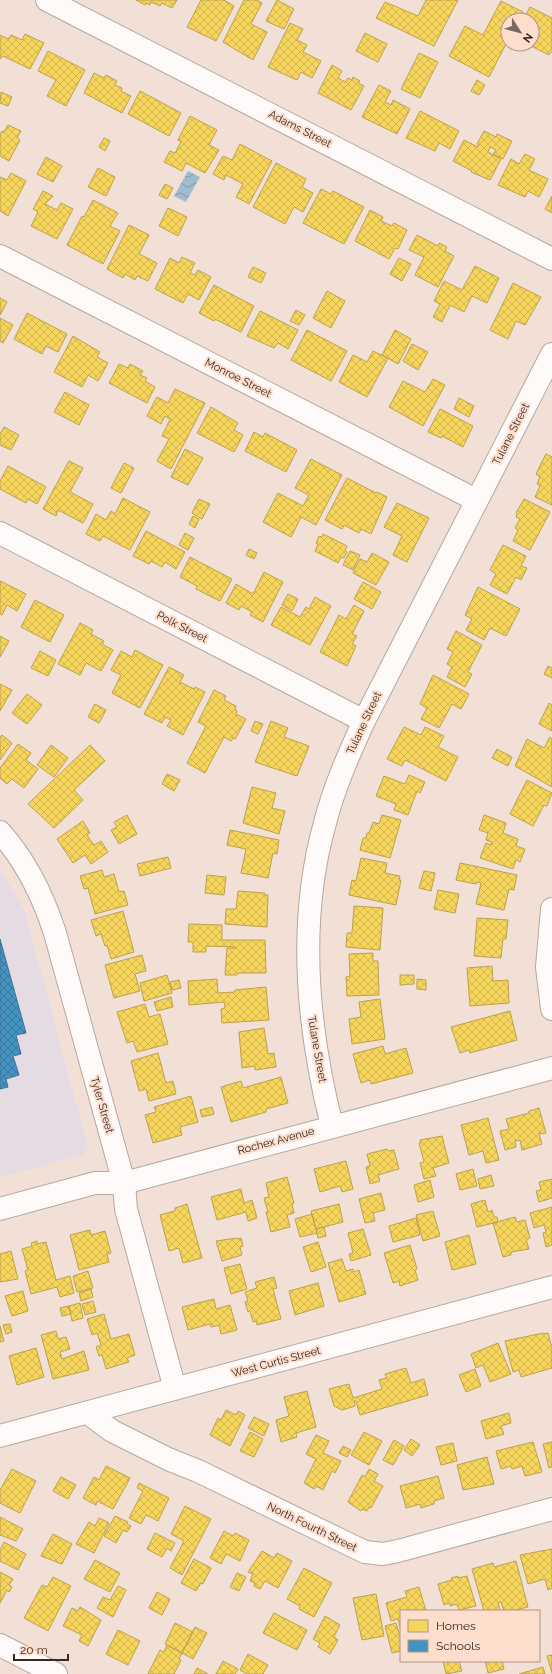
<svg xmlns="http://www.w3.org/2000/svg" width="552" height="1674" font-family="Raleway,sans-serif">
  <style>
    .education { fill: #e5dbe3 }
    .water { fill: url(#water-waves) }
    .homes { fill: url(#homes-cross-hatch); stroke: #bca14b }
    .schools { fill: url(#schools-cross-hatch); stroke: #3e7393 }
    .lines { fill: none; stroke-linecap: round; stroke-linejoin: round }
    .minor-casing { stroke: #b5a7a0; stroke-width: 24 }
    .minor { stroke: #fdfaf9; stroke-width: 22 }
    .labels { text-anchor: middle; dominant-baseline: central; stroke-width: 4; stroke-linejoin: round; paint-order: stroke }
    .street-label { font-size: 11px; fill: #342922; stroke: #fdddcc }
  </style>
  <defs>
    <pattern id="water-waves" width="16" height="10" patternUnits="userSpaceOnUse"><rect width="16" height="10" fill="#a0bccd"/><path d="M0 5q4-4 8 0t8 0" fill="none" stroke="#8399a6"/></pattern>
    <pattern id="homes-cross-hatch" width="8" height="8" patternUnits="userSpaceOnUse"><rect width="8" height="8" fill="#f6d55c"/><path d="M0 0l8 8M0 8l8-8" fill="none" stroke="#d4b750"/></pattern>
    <pattern id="schools-cross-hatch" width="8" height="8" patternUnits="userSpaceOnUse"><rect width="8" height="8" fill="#4393c3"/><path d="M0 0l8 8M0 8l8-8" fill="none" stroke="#39789e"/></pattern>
  </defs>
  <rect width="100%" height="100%" fill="#f2e0d7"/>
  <path class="education" d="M0,868l25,44 63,236 -3,6 -85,23z"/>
  <path class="water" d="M188,171l12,6 -14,25 -12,-6z"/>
  <path class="homes" d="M136,0h41l-5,8 -10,-5 -2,3 -9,-4 -1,3 -4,-2 -1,2z
    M201,0h23l10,6 -18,35 -29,-14z
    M244,0h13l5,3 -11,21 16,8 -14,28 -30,-18z
    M277,0l17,9 -10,20 -18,-8z
    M426,0h32l-24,46 -58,-28 9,-16 33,14z
    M501,1l22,11 -5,8h-10v20l-19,37 -40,-21 16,-30 18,9z
    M530,7l22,11v33l-3,4 -22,-11h5v-24h-9z
    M290,23l13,6 -6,11 10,5 -4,7 18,9 -9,17 -11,-6 -4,8 -29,-13z
    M365,33l22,11 -9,18 -22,-11z
    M25,34l19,9 -14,26 -27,-13 -3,3v-24l8,4 3,-4 11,5z
    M48,51l37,19 -19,36 -19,-10 9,-16 -18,-9z
    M419,53l19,9 -18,36 -19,-9z
    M332,65l10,6 -4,7 7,4 3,-4 4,2 1,-3 7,4 -2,2 6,3 -13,24 -33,-17z
    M94,73l10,5 2,-3 11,6 -2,4 7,3 -1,3 10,5 -9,17 -38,-20z
    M477,80l8,5 -6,10 -8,-4z
    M379,85l12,6 -6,11 6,3 2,-5 17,9 -13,25 -35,-17z
    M140,91l41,22 -12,23 -41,-22z
    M1,92l11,5 -4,9 -8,-3z
    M420,111l39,20 -9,18 -11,-6 -4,8 -29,-13z
    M190,116l27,14 -8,15 10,5 -14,23 -19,-10 -4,8 -18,-9 6,-11 5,2 6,-11 -3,-2z
    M8,125l13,6 -4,7 3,2 -11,21 -9,-5v-22l2,-3 2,1z
    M484,131l12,6 1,-3 15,7 -9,18 -10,-5 3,-4 -6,-3 -2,5 13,7 -11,21 -19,-8 1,-1 -19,-10 11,-21 14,7 1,-2 -2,-1z
    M104,138l6,3 -5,10 -6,-4z
    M240,144l32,17 -23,43 -13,-7 7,-13 -17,-9 -2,5 -11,-6 10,-18 9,4z
    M525,154l10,5 -6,11 19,9 -9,18 -11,-6 -3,6 -27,-12 13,-26 8,5z
    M46,157l16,9 -9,16 -16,-8z
    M276,163l30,16 -4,8 11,6 -10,19 -9,-5 -9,17 -32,-17z
    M98,168l17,9 -9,19 -18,-9z
    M11,173l15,8 -18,35 -8,-5v-34l7,3z
    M165,184l8,4 -6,11 -8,-4z
    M321,189l10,5 2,-3 31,16 -20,37 -41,-21z
    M43,191l10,5 -8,8 12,6 4,-7 12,6 -16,30 -26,-13 7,-14 -5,-3z
    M552,196v17l-7,-4z
    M93,200l25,13 -8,13 10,5 -17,33 -36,-19 15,-29 2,1z
    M168,208l19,9 -9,19 -19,-10z
    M370,210l13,7 -2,4 11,5 2,-3 13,7 -9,19 -3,-1 -6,11 -34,-18z
    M129,225l20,10 -10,19 18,9 -9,18 -11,-5 -2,4 -10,-6 -2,4 -16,-9z
    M417,235l21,11 1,-3 8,4 -2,4 9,5 -16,31 -23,-12 9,-18 -15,-7z
    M182,257l13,6 -5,10 5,2 3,-5 13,7 -12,23 -11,-6 -5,9 -28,-14 15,-31 9,5z
    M399,258l12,6 -9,17 -12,-7z
    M475,266l24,12 -12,25 -15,-7 -8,16 -14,-7 -8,17 -9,-5 7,-13 -6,-3 10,-20 18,9z
    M253,267l13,6 -5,10 -13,-6z
    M513,283l28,14 -16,28 -9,-4 -8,18 -18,-9z
    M214,285l40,21 -13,26 -26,-13 -1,2 -15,-8z
    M327,291l18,10 -14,27 -18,-10z
    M0,298l7,4 -7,13z
    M296,310l9,5 -6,10 -9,-4z
    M260,311l38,19 -10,19 -10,-6 -4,5 -27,-12z
    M27,313l40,21 -9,18 -12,-6 -4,8 -28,-15z
    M0,318l13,7 -10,18 -3,-2z
    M307,330l40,21 -16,30 -40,-21z
    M395,330l16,9 -13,25 -16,-9z
    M73,336l27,16 -3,5 11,6 -10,18 -10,-6 -6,12 -28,-15z
    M412,344l16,8 -10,18 -15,-9z
    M373,351l15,7 -21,39 -28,-15 14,-27 14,7z
    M119,364l9,4 2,-4 13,7 -3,4 7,3 -2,3 10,6 -8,16 -38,-20z
    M433,379l12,6 -22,41 -34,-19 14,-26 22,11z
    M175,389l30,14 -34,66 -14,-8 12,-22 -7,-3 8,-17 -5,-3 -4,8 -14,-8 10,-19 11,6z
    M65,392l24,13 -10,20 -25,-13z
    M459,398l15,8 -5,11 -15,-8z
    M211,407l27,16 -4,7 9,5 -9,17 -37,-19z
    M440,409l33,17 -10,21 -21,-11 -1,2 -13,-6z
    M4,427l15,8 -8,15 -11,-5v-11z
    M254,432l9,5 2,-4 32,17 -11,22 -41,-21z
    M185,449l18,9 -15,27 -17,-8z
    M546,454l6,3v48l-17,-8 5,-11 -3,-2 3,-7 -4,-3z
    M311,459l31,16 -26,50 -15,-8 -10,20 -28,-15 15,-29 25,13 6,-11 -14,-7z
    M69,461l14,7 -13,24 23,12 -10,19 -25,-13 -2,6 -13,-7z
    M124,463l10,5 -13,25 -10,-5z
    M8,466l38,21 -9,17 -9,-5 -2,4 -26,-14v-8z
    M347,478l29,15 1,-1 10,5 -16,37 -10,-5 -2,4 -15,-8 -2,4 -17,-9z
    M123,498l27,14 -20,38 -27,-14 -3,5 -14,-7 10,-20 10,6 5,-9 4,3z
    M199,499l11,5 -8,15 -10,-6z
    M524,499l26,13 -20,38 -17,-9 5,-11 -3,-2 5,-9 -4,-2 1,-3 -1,-1z
    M397,503l32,15 -22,44 -14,-7 9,-19 -18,-9z
    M193,516l6,3 -4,9 -6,-4z
    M146,531l39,21 -9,17 -11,-7 -3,5 -11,-6 -2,3 -16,-8z
    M185,533l9,5 -6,12 -9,-5z
    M323,534l24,12 -2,4 2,2 -3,6 -3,-1 -3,6 -23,-12 3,-7 -2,-1 3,-7 3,1z
    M503,545l23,11 -5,10 6,2 -6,12 -5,-3 -9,17 -17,-9 6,-11 -6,-4z
    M249,549l8,4 -3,6 -8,-4z
    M350,551l10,4 -7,15 -10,-5z
    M372,553l17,9 -13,23 -23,-12 7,-14 7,3z
    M190,557l42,22 -12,22 -24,-12 1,-3 -17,-9z
    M264,572l19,10 -20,40 -13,-7 2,-3 -11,-6 -2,4 -13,-7 10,-19 17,10z
    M0,581l26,13 -9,17 -10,-6 -5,10 -2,-1z
    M363,582l18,10 -9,17 -18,-10z
    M478,587l42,22 -14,27 -16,-8 -6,12 -18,-10 6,-11 -7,-4z
    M288,594l10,5 -6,12 -10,-6z
    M315,597l16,9 -21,39 -39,-20 10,-18 19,10 6,-10 3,2z
    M35,600l29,15 -14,27 -29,-15z
    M354,605l10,6 -12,23 5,2 -5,8 4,2 -9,20 -27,-14 19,-37 7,4z
    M80,623l13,7 -2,4 13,7 -2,3 11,6 -12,21 -15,-8 -6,12 -22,-11z
    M456,631l26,14 -14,27 4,2 -7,13 -18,-10 5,-10 -5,-3 6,-12 -6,-3z
    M0,636l9,5 -9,16z
    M135,650l28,15 -23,43 -28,-15 9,-18 -10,-5 10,-19 11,6z
    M40,651l16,9 -8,16 -17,-8z
    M548,666l4,2v10l-8,-4z
    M169,667l15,8 -4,7 14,7 1,-2 10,5 -22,43 -16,-9 4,-6 -6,-3 -3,6 -18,-9z
    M433,675l36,19 -8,15 -9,-5 -13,24 -18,-9 6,-11 -7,-4z
    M0,684l12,6 -12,21z
    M214,690l12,6 -2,4 12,6 -1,4 2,1 -1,3 10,5 -11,20 -2,-1 -2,3 -7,-4 -19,36 -18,-10 19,-37 -8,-4z
    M27,694l15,11 -15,19 -15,-11z
    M549,703l3,2v26l-13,-7z
    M95,704l11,6 -7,13 -11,-6z
    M255,721l8,3 -5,10 -7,-3z
    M271,721l17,7 -4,9 25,9 -12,30 -42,-14z
    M404,727l17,8 4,-8 19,9 -6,11 20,10 -12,24 -41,-21 -3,6 -15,-7z
    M2,735l10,8 -12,17v-22z
    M550,737l2,2v48l-37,-21 12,-27 17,9z
    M18,744l13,9 -5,7 12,9 -14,19 -12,-9 -5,5 -7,-6v-10z
    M51,745l17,13 -14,19 -17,-12z
    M90,745l15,16 -31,29 9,10 -29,28 -26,-24z
    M497,749l15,8 -4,9 -16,-8z
    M167,774l13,6 -6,11 -12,-7z
    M409,775l16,7 -5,11 -3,-2 -9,24 -14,-5 2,-6 -20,-8 8,-20 21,8z
    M527,780l25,13 -5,13 -3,-1 -11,21 -23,-12z
    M252,787l24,6 -4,15 13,3 -6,23 -36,-11z
    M127,815l10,19 -18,10 -8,-14 6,-3 -3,-5z
    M382,815l19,5 -11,38 -30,-8 3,-12h3l1,-5h2l4,-11 6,2z
    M484,815l22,8 -3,10 15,6 -2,7 9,3 -5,13 -4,-2 -3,9 -33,-11 6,-15 5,2 1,-3 -6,-2 2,-7 -9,-3z
    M83,821l7,12 -3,2 7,10 7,-4 7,11 -17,12 -6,-9 -12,8 -16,-24z
    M230,830l49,10 -2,14 -4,-1 -5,25 -27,-5 5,-24 -19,-4z
    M168,857l3,11 -31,8 -3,-12z
    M361,858l26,5 -2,10 15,3 -1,4h2l-5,25 -47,-10 3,-15 4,1z
    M460,863l57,12 -3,15 -5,-1 -5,21 -28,-6 5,-21 -5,-1v2l-20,-4z
    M102,870l2,7 10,-3 5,18 5,-1 4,14 -33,9 -7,-26 -4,1 -4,-13z
    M424,871l11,2 -4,18 -12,-3z
    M207,875l19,2 -2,18 -19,-2z
    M438,890l21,4 -4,19 -21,-4z
    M238,891l27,2v2h3l-1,32 -42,-3 1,-15h10z
    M354,906l29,2 -3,42 -34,-3 1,-14h5z
    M123,911l11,41 -23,7 -4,-14 -2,1 -4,-12 -5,2 -5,-16z
    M477,918l31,2 -2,19h-3l-2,19 -27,-2z
    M189,924l33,1v15h43l1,33h-28l-1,2h-12l2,-27h8v-1l-29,-1v6h-13v-10h-5z
    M373,953v8h5l1,34 -32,1 -1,-19 4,-1 -1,-22z
    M142,955l4,16 -11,3 5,17 -26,7 -9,-33z
    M492,966l1,15 15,-1 1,23 -39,3 -3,-38z
    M167,975l5,18 -28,8 -4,-18z
    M400,975h14v9l-14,1z
    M217,979l1,14 17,-1v-2l31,-3 3,33 -47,3 -1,-14 4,-1 -1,-6 -35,3 -1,-24z
    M417,979l9,1v10l-9,-1z
    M179,980l2,8 -9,2 -2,-8z
    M171,997l2,10 -16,4 -3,-9z
    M380,999l5,40 -33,5 -3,-25 12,-2 -2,-15z
    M145,1004l4,13 11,-3 8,30 -31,8 -4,-11 -6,2 -10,-31z
    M510,1011l7,29 -47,13 -1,-3 -9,3 -9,-26z
    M264,1028l4,26 6,-1 2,14 -21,3v-4l-13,2 -3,-36z
    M383,1046l2,8 21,-6 7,25 -42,11 -1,-4 -9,3 -8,-29z
    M158,1053l8,30 7,-2 3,13 -27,7 -3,-12 -7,2 -8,-30z
    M281,1077l7,26 -22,6v3l-35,10 -10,-35 20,-6 2,7z
    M191,1096l7,26 -18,5 2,8 -29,8 -8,-28 11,-3 -2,-5z
    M212,1107l2,7 -12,3 -2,-7z
    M539,1108l7,25 -7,1 3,10 -20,6 -2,-10 -5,1 1,6 -11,3 -5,-19 9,-2 -3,-10 23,-6v-2z
    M488,1118l11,42 -13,3 -3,-12 -14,4 -8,-30z
    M442,1136l7,27 -16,5 3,8 -12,3 -4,-16 4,-1 -5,-19h2l-1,-3z
    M387,1149l1,2 6,-1 5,19 -21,6 2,6 -10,3 -4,-17 4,-1 -3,-12z
    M346,1161l7,28 -11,3 -2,-6 -20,6 -6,-23z
    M473,1169l4,17 -17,4 -4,-16z
    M491,1175l3,11 -14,3 -2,-10z
    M287,1177l7,26 -2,1 2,9 -7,2 3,12 -19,5 -5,-20h2l-4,-14 5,-1 -3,-14z
    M552,1179v19l-13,4 -3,-11 5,-1 -2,-8z
    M430,1180l4,17 -16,5 -4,-17z
    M241,1189l3,14 8,-3 5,18 -9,3 -2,-9 -29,8 -6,-23z
    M381,1193l4,17 -12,3 2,8 -10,2 -6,-24z
    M485,1200l3,12 4,-2 2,7h3l1,5 -21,5 -6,-23z
    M187,1204l15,54 -19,5 -4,-15 -10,3 -9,-36 15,-4v-3z
    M339,1204l4,18 -27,7 -5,-18z
    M552,1207v38l-6,2 -3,-14 3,-1 -2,-7 -10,3 -4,-15z
    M433,1211l7,25 -17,5 -7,-26z
    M312,1214l5,19 -17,4 -5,-18z
    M515,1217l2,5 8,-2 5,18 -4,1 3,10 -18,3v3l-8,2 -10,-34z
    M416,1218l4,17 -27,7 -4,-16z
    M324,1227l2,9 -8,2 -2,-9z
    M363,1229l8,26 -20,6 -2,-7 4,-1 -5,-20z
    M90,1230l1,5 14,-4 6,22 -4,1 2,8 -30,8 -9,-35z
    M469,1235l7,29 -24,6 -7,-28z
    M237,1238l1,1 3,-1 2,8 -3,1 2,8 -20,6 -6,-20z
    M37,1241v3l9,-2 10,38 14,-4 4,17 -14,4 -3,-10 -26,7 -6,-23 3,-1 -6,-21 10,-3 -1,-3z
    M318,1242l8,25 -15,5 -8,-25z
    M410,1245l7,24 -2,1 3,10 -18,6 -1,-5 -6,2 -9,-30z
    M11,1251l7,28 -18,3v-28z
    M342,1259l4,12 7,-2 1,3 5,-2 7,24 -27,8 -11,-39z
    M240,1264l7,25 -16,5 -7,-26z
    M88,1271l5,17 -16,4 -4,-16z
    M274,1277l3,11 -4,1 8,30 -24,6 -1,-4 -3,1 -3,-11 -2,1 -3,-10 3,-1 -3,-9 12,-4 -2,-6z
    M318,1283l6,23 -29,9 -6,-24z
    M91,1289l2,8 -12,4 -2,-8z
    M23,1291l5,20 -16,5 -7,-20z
    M214,1299l2,10 14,-4 7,25 -16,4 -2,-9 -8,2 -1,-3 -22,6 -6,-23z
    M93,1301l3,11 -11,3 -3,-11z
    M80,1303l3,15 -11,3 -3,-15z
    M69,1306l2,8 -9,2 -2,-8z
    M104,1314l7,25 18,-5 6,21 -8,3 2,4 -23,7 -4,-14 -3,1 -3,-9 5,-2 -4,-12 -5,2 -5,-16z
    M10,1324l2,8 -6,2 -3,-9z
    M0,1326l4,15 -4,1z
    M56,1331l2,8 8,-2 4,12 -10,3 2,7 22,-8 5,19 -36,9 -12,-44z
    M543,1333v1l5,-1 4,15v20l-31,9 -2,-7 -6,2 -8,-31z
    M498,1343l13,31 -21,8 -7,-17 -7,3 -5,-14z
    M36,1348l8,29 -27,8 -8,-29z
    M406,1368l5,15 13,-4 4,16 -68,20 -4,-14h-2l1,5 -13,4 -8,-4 -5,-17 20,-5 4,14 29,-9 -3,-9 8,-2 -2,-4z
    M475,1369l6,17 -15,6 -7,-17z
    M307,1391l9,36 -20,6 1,4 -16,5 -5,-22 13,-4 -5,-19z
    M226,1410l10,5 2,-4 7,4 -15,31 -20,-11 8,-17 3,2z
    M509,1413l2,10 -10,3 3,8 -18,5 -5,-18z
    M254,1417l15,7 -5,12 -16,-8z
    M250,1432l13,7 -9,18 -14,-6z
    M364,1432l18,9 -13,24 -18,-10z
    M316,1435l13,6 -6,12 18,8 -6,12 -3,-2 -9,19 -7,-4 -2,3 -10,-6 12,-24 -10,-5z
    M411,1439l9,6 -8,11 -8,-6z
    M394,1440l10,6 -11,19 -10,-5z
    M533,1442l9,30 -17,4 -3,-10 -10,3 -1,-3 -10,3 -5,-18z
    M552,1442v25l-3,1 -6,-24z
    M453,1443l4,18 -16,4 -5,-18z
    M343,1446l8,4 -4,7 -8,-4z
    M487,1457l7,27 -31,6 -6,-25z
    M106,1466l24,12 -17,31 -16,-8 -1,4 -13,-7 11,-21 5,3z
    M12,1469l24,12 -16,32 -20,-10v-13z
    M369,1469l9,5 -4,7 9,5 -12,22 -2,-1 -2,4 -5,-2 -1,2 -13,-9 14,-27 3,2z
    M438,1476l6,22 -10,3v3l-13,4 -1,-4 -14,4 -6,-22z
    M61,1477l15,8 -8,14 -15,-8z
    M139,1483l30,15 -11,23 -12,-6 -5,9 -12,-6 14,-27 -6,-3z
    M185,1506l26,13 -29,56 -12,-7 14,-27 -13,-7z
    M115,1516l13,6 -1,2 4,2 -4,6 -4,-2 -7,13 -12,-7z
    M0,1517l23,12 -7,12 -16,-6z
    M99,1518l10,5 -15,30 -18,-9 13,-22 6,4z
    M224,1531l9,5 2,-3 14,7 -9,21 -14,-7 -5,10 -11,-6z
    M155,1533l20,10 -4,8 -4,-3 -5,9 -15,-8z
    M53,1534l19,10 -10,20 -21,-8z
    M4,1542l22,12 -8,16 -18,-9v-11z
    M552,1549v39l-4,2 -3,-11 -17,5 -8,-29z
    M262,1551l12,7 3,-5 15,8 -14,27 -13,-7 -5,8 -6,-3 1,-3 -5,-2 3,-7 -5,-2z
    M194,1559l17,9 -8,16 -2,-1 -5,8 -15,-8z
    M95,1560l25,13 -10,19 -26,-13z
    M516,1561l12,46 -16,4h-8l-3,-9 -3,1 2,8h-16l-12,-42 21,-6 1,4z
    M304,1568l28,15 -18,34 -15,-8 1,-3 -13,-7z
    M0,1572l13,7 -4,6 3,2 -3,5 -2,-2 -7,13z
    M237,1573l9,4 -7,14 -9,-4z
    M458,1576v2l9,-2 9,30 -17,4 -2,-6 -7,2 -1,-3 -5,2 -6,-21 14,-4 -1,-2z
    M53,1577l18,9 -23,45 -24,-13 18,-33 5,2z
    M118,1586l8,4 -13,27 -16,-9 6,-11 7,3z
    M419,1587l7,24h-25v19l-3,-11 -7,2 -5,-18 21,-6 -2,-6z
    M157,1592l13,7 -8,16 -13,-7z
    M376,1594l8,42 -22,4 -9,-42z
    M80,1607l21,13 -13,26 -9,-5 3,-6 -19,-9 9,-18 6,3z
    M274,1613l33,17 -10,20 -34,-17z
    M325,1616l15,9 -6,12 4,3 -8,14 -12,-7 2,-4 -7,-4z
    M175,1623l18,9 -11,21 -17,-9z
    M396,1623l5,17v11l-9,2 -7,-27z
    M195,1627l12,6 -14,26 -11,-6z
    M118,1630l22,11 -12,24 -22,-11z
    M167,1645l15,8 -3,6 2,1 -7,14h-26l12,-24 4,2z
    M248,1654l20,11 -5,9h-16l-7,-4z
    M552,1655v18l-5,-17z
    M223,1661l15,8 -3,5h-19z
    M443,1661h16l3,10 -16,3z
    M485,1661h17l2,8 -16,4z
    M543,1667l2,7h-26z
    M197,1668l11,6h-14z"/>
  <path class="schools" d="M0,939l26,94 -10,2 5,19 -8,2 6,19 -13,4 2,8 -8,2z"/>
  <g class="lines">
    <defs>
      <path id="minor" d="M47,0l505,259
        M0,256l476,244
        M0,533l364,188
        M0,832c27,30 43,64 55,101l69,250 2,26 49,180
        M552,909l-5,58 5,42
        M332,1126c-25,-99 -35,-204 -7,-303 9,-36 24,-69 39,-102l188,-367
        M0,1209l95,-26h29l428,-115
        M88,1413l24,18 56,28 30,12 167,81 18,2 15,-3 154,-42
        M0,1436l552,-149
        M0,1645l56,29"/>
    </defs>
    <use href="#minor" class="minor-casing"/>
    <use href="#minor" class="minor"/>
  </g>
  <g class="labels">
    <g class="street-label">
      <text transform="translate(300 129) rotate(27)">Adams Street</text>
      <text transform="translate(238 378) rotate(27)">Monroe Street</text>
      <text transform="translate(511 434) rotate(-63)">Tulane Street</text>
      <text transform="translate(182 627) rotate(27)">Polk Street</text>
      <text transform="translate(364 723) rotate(-65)">Tulane Street</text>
      <text transform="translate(317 1049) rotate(80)">Tulane Street</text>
      <text transform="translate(102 1105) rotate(74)">Tyler Street</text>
      <text transform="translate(276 1141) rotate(-15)">Rochex Avenue</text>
      <text transform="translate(276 1362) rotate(-15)">West Curtis Street</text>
      <text transform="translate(312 1527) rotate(26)">North Fourth Street</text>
    </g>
  </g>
  <rect x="400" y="1610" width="140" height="52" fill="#fdddcc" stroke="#ad9588"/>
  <rect x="408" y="1620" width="20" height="12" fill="#f6d55c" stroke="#ad9588"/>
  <text x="436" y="1630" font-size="12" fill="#342922">Homes</text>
  <rect x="408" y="1640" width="20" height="12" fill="#4393c3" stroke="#ad9588"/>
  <text x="436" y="1650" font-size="12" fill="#342922">Schools</text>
  <g transform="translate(520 32) rotate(126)"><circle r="19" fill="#fdddcc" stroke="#ad9588"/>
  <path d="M0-3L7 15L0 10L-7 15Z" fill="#766961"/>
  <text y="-6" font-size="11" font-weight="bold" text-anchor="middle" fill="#342922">N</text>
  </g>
  <path d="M14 1654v6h54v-6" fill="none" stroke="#342922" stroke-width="2"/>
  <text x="20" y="1654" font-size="12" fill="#342922" stroke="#fdddcc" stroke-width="3" paint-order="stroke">20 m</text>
</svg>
